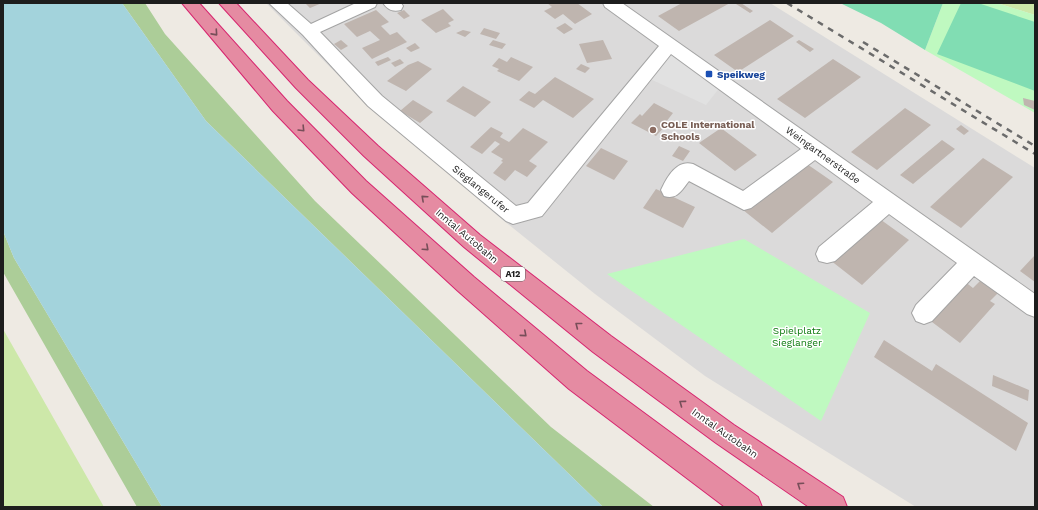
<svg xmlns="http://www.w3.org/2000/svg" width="1038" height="510" font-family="'Work Sans',sans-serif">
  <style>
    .residential { fill: #dbdada }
    .grass { fill: #cde8a9 }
    .forest { fill: #accd98 }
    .park { fill: #bff9c0 }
    .pitch { fill: #81ddb3 }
    .parking { fill: #e1e1e1 }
    .water { fill: #a3d3dc }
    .building { fill: #bfb5af }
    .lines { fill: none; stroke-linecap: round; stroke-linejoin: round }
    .minor-casing { stroke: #a4a4a4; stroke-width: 2 }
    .highway-casing { stroke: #d7256f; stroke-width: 2 }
    .minor { fill: #fff; fill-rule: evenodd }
    .highway { fill: #e58ba2; fill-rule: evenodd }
    .rail { stroke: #6b6b6b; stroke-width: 2.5; stroke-dasharray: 6 6; stroke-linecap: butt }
    .oneway { stroke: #774e59 }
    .transit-dot { fill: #1a4fb4; stroke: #fff; stroke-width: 1.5 }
    .education-dot { fill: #8d6e63; stroke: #fff; stroke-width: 1.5 }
    .labels { text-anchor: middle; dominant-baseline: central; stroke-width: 3; stroke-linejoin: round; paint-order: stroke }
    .shield { fill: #fff; stroke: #616161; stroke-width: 1 }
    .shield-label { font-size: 9px; font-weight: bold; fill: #1d1d1d }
    .transit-label { font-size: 10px; font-weight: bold; fill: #164399; stroke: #fff; text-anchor: start }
    .education-label { font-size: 10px; font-weight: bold; fill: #785e54; stroke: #fff; text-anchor: start }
    .street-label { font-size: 10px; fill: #1d1d1d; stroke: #fff }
    .park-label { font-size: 10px; fill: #0c7a0d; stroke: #fff }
  </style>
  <rect width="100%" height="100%" fill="#eeeae3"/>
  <path class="residential" d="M266,3h504l265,165v339h-119l-211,-131 -110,-82 -97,-78 -137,-118z"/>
  <path class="grass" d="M997,3h38v12z
    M3,329l101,178h-101z"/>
  <path class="forest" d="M122,3h23l20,31 150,167 236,226 103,80h-51l-397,-386z
    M3,231l11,27 148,249h-25l-134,-235z"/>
  <path class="park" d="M943,3h54l38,12v98l-110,-63z
    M744,239l126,74 -49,108 -214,-147z"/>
  <path class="pitch" d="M840,3h103l-18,47 -44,-27z
    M961,3h17l57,19v69l-98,-37z"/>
  <path class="parking" d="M671,50l50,36 -15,19 -58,-27z"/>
  <path class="water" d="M3,3h119l84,118 397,386h-441l-148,-249 -11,-27z"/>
  <path class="building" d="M305,3h17l-12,5z
    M547,3h30l15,11 -17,10 -12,-10 -8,5 -11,-8 8,-4z
    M682,3h48l-51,28 -21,-15z
    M738,3h3l12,8 -3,2 -14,-9z
    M443,9l11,11 -6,3 3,3 -15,7 -15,-13z
    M376,10l13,12 -8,4 9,9 7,-3 10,10 -35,17 -10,-11 18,-8 -10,-9 -13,6 -13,-13z
    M404,10l6,6 -6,3 -7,-6z
    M770,20l24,16 -56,36 -24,-17z
    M565,23l8,6 -9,5 -8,-6z
    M484,28l16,5 -4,6 -16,-5z
    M463,30l8,2 -6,5 -9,-4z
    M341,40l7,6 -7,4 -7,-6z
    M493,40l13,4 -4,5 -13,-4z
    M603,40l9,19 -25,4 -8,-19z
    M799,40l15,9 -4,3 -14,-10z
    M415,43l5,5 -9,4 -5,-4z
    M388,57l3,3 -13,6 -3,-4z
    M511,57l22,10 -14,14 -22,-10 2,-2 -7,-3 7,-8 8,4z
    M400,59l4,4 -9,4 -4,-4z
    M833,59l28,18 -56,41 -28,-19z
    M418,61l14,8 -26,22 -19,-10 21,-16z
    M581,64l9,4 -5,5 -9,-4z
    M555,77l39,22 -21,19 -30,-18 -9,8 -15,-8 10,-9 6,3z
    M463,86l28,16 -16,15 -29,-16z
    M1023,98l12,3v9l-11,-5z
    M413,100l20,12 -13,11 -20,-12z
    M654,103l19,10 -7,9 2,1 -12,13 -25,-13 9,-9 2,2z
    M905,108l26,17 -54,45 -26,-18z
    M961,125l8,6 -5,4 -8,-6z
    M491,127l12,6 -3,4 9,5 14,-14 25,14 -19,19 8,5 -10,11 -12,-7 -10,11 -12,-8 10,-11 -2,-1 2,-2 -12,-7 9,-8 -5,-3 -13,13 -12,-7z
    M721,128l36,27 -22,16 -36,-28z
    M942,140l13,9 -42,35 -13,-9z
    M679,146l11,5 -7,10 -11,-5z
    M601,148l27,13 -14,19 -28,-14z
    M983,158l30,19 -52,51 -31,-21z
    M804,162l29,20 -61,51 -29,-23z
    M656,189l39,18 -12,21 -40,-20z
    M877,217l32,23 -47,45 -32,-25z
    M1035,255v27l-15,-11z
    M981,280l17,13 -8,8 5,3 -35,39 -32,-24 36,-38 9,7z
    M884,340l48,31 4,-7 92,59 -12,28 -142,-94z
    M993,375l36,15 -1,11 -36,-15z"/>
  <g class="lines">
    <defs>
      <path id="minor" d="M269,3h18l24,21 45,-21h21l-2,4 -55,25 62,64 134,110 12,-3 131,-157 -54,-39 -2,-4h19l413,291v23l-8,-3 -53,-38 -42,45 -8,3 -8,-3 -4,-8 4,-8 41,-42 -68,-49 -54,47 -8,2 -8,-2 -3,-7 3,-7 54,-45 -58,-42 -64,48 -7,2 -55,-29c-8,10 -12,19 -25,15l-3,-6c6,-13 16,-31 32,-26l50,27 58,-42 -130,-95 -129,162 -29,8 -7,-3 -138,-115 -65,-71z
        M383,3h18l2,3 -2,4c-8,2 -13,0 -18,-7z"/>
      <path id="highway" d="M182,3h17l88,98 79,80 108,96 113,94 171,126 4,10h-37l-156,-118 -111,-98 -106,-98 -79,-82z
        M219,3h17l72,77 70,66 102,89 131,101 123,89 109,72 4,10h-38l-93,-64 -123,-91 -129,-105 -100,-91 -68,-68z"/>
    </defs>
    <use href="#minor" class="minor-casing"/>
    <use href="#highway" class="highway-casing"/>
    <use href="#minor" class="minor"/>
    <use href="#highway" class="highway"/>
    <path class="rail" d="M787,3l248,151
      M863,42l172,104"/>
  </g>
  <defs><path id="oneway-chevron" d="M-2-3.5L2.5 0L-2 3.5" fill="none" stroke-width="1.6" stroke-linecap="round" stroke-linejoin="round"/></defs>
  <g class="oneway">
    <use href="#oneway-chevron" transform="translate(215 33) rotate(48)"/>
    <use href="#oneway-chevron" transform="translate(302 129) rotate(46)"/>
    <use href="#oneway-chevron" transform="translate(424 198) rotate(-138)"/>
    <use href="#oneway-chevron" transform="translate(426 248) rotate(42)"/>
    <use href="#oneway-chevron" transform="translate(578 325) rotate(-142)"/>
    <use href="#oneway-chevron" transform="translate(524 334) rotate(41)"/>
    <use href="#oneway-chevron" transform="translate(682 403) rotate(-144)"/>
    <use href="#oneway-chevron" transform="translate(800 485) rotate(-146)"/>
  </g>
  <rect class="transit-dot" x="705" y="70" width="8" height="8" rx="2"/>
  <circle class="education-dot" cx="653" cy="130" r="4"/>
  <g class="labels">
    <rect class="shield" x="501" y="267" width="24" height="14" rx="3"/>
    <g class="shield-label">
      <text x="513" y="274">A12</text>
    </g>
    <g class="transit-label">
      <text x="717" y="74">Speikweg</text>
    </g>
    <g class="education-label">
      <text x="661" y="124">COLE International<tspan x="661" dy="12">Schools</tspan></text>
    </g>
    <g class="street-label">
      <text transform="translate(823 155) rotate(36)">Weingartnerstraße</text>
      <text transform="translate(481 189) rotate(39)">Sieglangerufer</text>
      <text transform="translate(467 236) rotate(40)">Inntal Autobahn</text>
      <text transform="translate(725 433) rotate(35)">Inntal Autobahn</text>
    </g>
    <g class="park-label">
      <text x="797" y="330">Spielplatz<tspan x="797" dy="12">Sieglanger</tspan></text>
    </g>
  </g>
  <rect width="1038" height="510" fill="none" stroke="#1d1d1d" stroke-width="8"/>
</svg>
